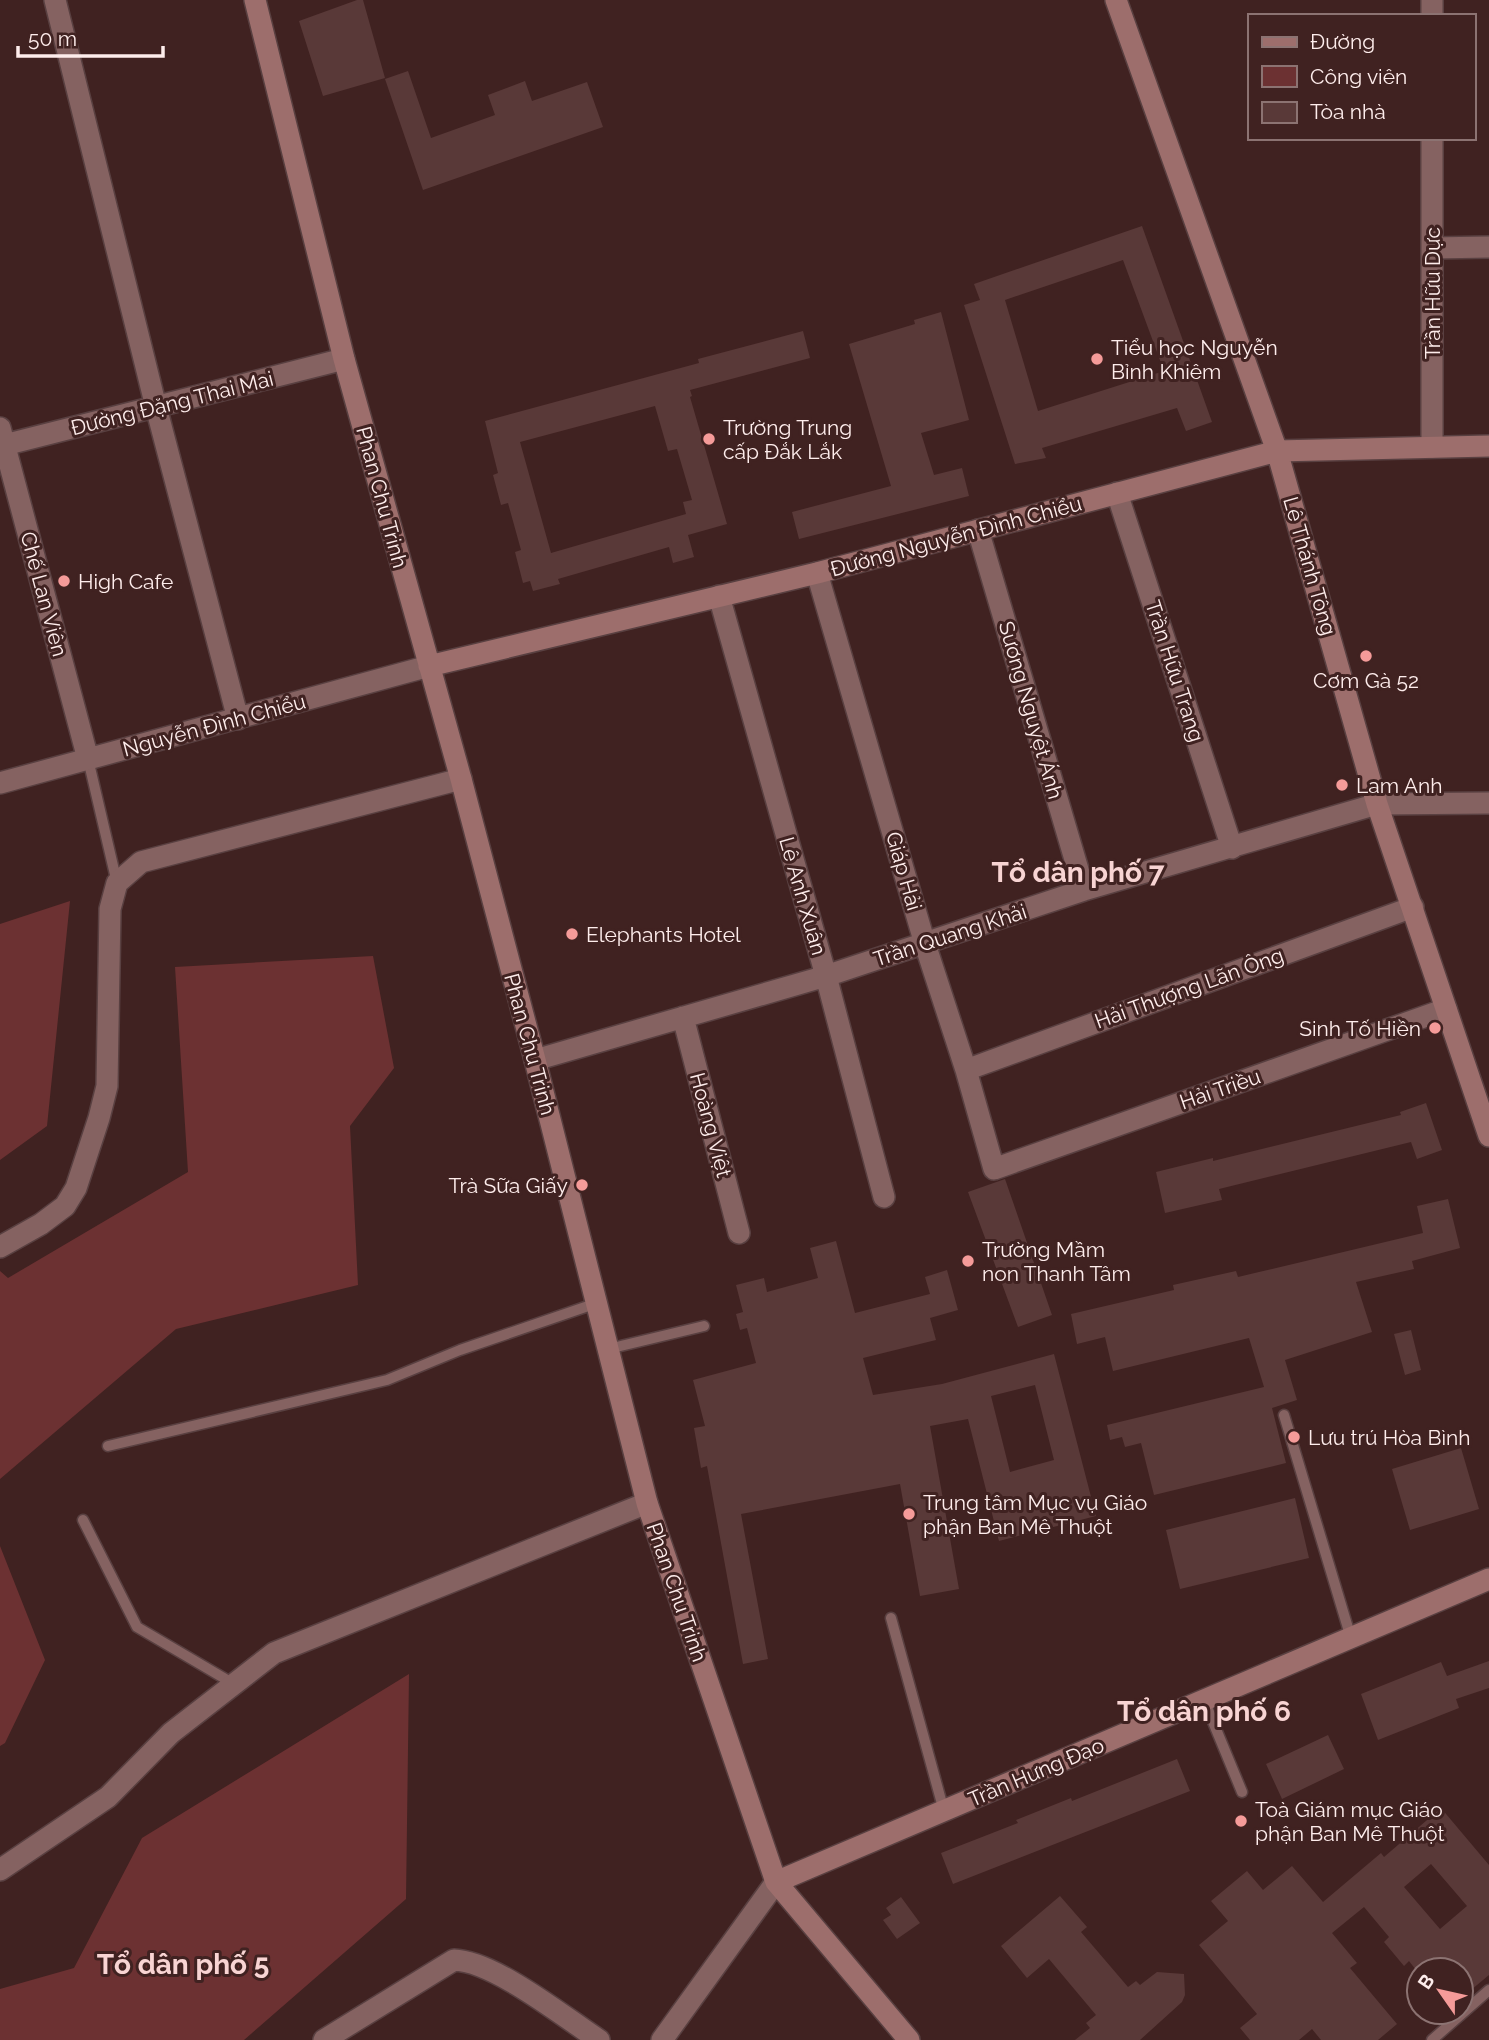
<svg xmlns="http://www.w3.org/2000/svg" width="1489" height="2040" font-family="Raleway,sans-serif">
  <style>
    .green { fill: #6c3132 }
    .building { fill: #593938; fill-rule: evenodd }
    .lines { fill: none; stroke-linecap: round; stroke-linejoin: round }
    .lane-casing { stroke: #594041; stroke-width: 13 }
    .street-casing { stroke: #594041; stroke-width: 24 }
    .secondary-casing { stroke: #594041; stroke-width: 24 }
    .lane { stroke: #856261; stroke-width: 10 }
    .street { stroke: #856261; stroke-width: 21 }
    .secondary { stroke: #9d6e6c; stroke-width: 21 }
    .poi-dot { fill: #f59b99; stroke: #402221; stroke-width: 2.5 }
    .labels { text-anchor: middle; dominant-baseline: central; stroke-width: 6; stroke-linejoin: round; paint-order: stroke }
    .street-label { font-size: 21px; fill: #feedec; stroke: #402221 }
    .poi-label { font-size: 21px; fill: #feedec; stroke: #402221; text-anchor: start }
    .district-label { font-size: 28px; font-weight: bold; fill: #f8d4d3; stroke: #402221 }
  </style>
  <rect width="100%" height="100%" fill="#402221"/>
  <path class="green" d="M70,901l-23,225 -47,34v-236z
    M373,956l21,112 -44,58 8,159 -182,44 -176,150v-208l8,7 180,-106 -13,-205z
    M0,1546l45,114 -40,83 -5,3z
    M409,1674l-3,225 -162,141h-244v-51l74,-21 68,-130z"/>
  <path class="building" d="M357,0h6l22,78 -62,18 -24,-75z
    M408,71l23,67 64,-23 -7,-20 37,-14 7,20 55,-19 16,45 -180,63 -38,-111z
    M1142,226l70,196 -26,9 -9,-23 -135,40 4,10 -31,6 -51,-159 16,-5 -6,-16zM1123,260l41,111 -126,40 -33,-111z
    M941,312l28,108 -48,13 13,42 28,-7 7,28 -170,43 -7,-27 99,-26 -42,-142 66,-20 -1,-4z
    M803,331l7,27 -120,32 2,6 -2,1 37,127 -39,11 6,22 -21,6 -4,-16 -111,32 2,5 -27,7 -3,-10 -7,2 -8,-31 6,-2 -13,-47 -7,2 -8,-30 5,-2 -13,-52 214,-58 -1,-4zM655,406l13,45 9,-2 15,51 -9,2 3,12 -135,39 -31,-111z
    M1426,1103l16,47 -25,9 -6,-17 -192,47 3,11 -57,13 -9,-41 57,-14v3l188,-46 -1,-3z
    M1005,1179l47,136 -34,12 -50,-135z
    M1448,1199l12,49 -48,13 2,8 -58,13 16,50 -87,28 12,40 -25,8 14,55 -132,32 -13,-52 -16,4 -3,-10 -12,3 -3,-15 157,-38 -15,-49 -136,33 -8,-34 -28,7 -6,-30 103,-24 -1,-5 63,-14 2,6 185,-44 -6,-27z
    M836,1241l19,72 75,-19 -5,-17 22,-7 11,40 -28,8 6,22 -73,18 10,37 69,-11 112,-30 42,162 -97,25 -31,-122 -38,7 29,163 -39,7 -20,-112 -159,30 27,145 -25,5 -36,-198 -6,2 -7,-40 11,-2 -12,-46 63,-17 -9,-35 -7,2 -4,-16 7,-2 -7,-27 28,-7 3,14 51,-14 -8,-30zM1035,1385l19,75 -44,12 -19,-76z
    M1411,1330l10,40 -16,5 -11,-41z
    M1461,1448l18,61 -69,21 -18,-61z
    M1295,1498l14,60 -129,31 -14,-59z
    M1489,1661v27l-33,11 3,9 -81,32 -17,-46 80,-32 6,14z
    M1328,1735l16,34 -62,30 -16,-35z
    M1177,1759l13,32 -237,93 -12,-31 77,-30 -2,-3 55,-22 1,3z
    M1441,1808l48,57v110l-18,15 -10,-12v-8h-7l-6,-8 -9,8h-23l-7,-9 -5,5 -20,-24 5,-5 -25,-30 -32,26 25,30 -7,5 47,56 -19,16h-57l-9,-11 -13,11h-49l-10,-12 17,-14 -58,-69 29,-24 -17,-20 36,-30 16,19 29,-24 31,36 58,-49 3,4zM1431,1864l36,42 -27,23 -36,-42z
    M1060,1896l27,31 -6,5 47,55 8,-6 4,4 17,-13 27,2 1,21 -3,7 -42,38h-65l15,-12 -4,-5 10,-8 -47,-56 -22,19 -26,-32z
    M901,1897l19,26 -23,16 -14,-19 8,-5 -5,-7z"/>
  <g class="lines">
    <defs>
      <path id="lane" d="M88,759l29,124
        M608,1349l96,-23
        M1284,1415l67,223
        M108,1446l279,-66 73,-30 137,-47
        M83,1520l54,107 97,57
        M891,1618l53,193
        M1204,1700l38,92
        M1432,2040l57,-50"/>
      <path id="street" d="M55,0l101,407 82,312
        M1432,16v-16
        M1432,248l57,-1
        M0,428l88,331
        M0,446l344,-87
        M1432,447v-309
        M1117,493l115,355
        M978,530l106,360
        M817,573l108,371 41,126 28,99 452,-160
        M719,596l107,380 58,221
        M0,783l429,-117
        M683,1017l56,216
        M535,1060l291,-84 258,-86 293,-86 112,-1
        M966,1070l447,-163
        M0,1247l41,-23 24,-18 11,-18 23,-70 8,-32 3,-177 7,-26 24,-21 320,-83
        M0,1870l108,-73 63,-64 103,-80 373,-150
        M324,2040l130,-80c40,1 110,57 145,80
        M662,2040l114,-158"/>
      <path id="secondary" d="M255,0l89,359 117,420 74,281 112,443 129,379 133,158
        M1116,0l161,451 100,353 112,332
        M429,666l388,-93 460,-122 212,-5
        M776,1882l713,-303"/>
    </defs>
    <use href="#lane" class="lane-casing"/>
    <use href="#street" class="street-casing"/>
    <use href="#secondary" class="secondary-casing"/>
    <use href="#lane" class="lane"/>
    <use href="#street" class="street"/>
    <use href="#secondary" class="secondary"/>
  </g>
  <g class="poi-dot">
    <circle cx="1097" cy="359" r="7"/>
    <circle cx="709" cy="439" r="7"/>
    <circle cx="64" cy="581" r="7"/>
    <circle cx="1366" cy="656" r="7"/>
    <circle cx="1342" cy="785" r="7"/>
    <circle cx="572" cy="934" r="7"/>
    <circle cx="1435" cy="1028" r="7"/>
    <circle cx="582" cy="1185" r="7"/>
    <circle cx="968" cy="1261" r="7"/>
    <circle cx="1294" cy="1437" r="7"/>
    <circle cx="909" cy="1514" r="7"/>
    <circle cx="1241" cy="1821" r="7"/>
  </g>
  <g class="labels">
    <g class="street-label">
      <text transform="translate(1432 293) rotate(-90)">Trần Hữu Dực</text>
      <text transform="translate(172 403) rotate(-14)">Đường Đặng Thai Mai</text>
      <text transform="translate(382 497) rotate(75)">Phan Chu Trinh</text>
      <text transform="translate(956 536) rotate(-15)">Đường Nguyễn Đình Chiểu</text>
      <text transform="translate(1310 566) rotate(74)">Lê Thánh Tông</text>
      <text transform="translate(44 594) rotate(75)">Chế Lan Viên</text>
      <text transform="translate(1175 671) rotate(72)">Trần Hữu Trang</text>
      <text transform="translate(1031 710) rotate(74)">Sương Nguyệt Ánh</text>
      <text transform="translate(214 725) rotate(-15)">Nguyễn Đình Chiểu</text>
      <text transform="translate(904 871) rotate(74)">Giáp Hải</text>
      <text transform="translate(803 896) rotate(74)">Lê Anh Xuân</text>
      <text transform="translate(950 935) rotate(-18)">Trần Quang Khải</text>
      <text transform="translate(1189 988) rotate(-20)">Hải Thượng Lãn Ông</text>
      <text transform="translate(530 1044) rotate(75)">Phan Chu Trinh</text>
      <text transform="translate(1220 1089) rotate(-19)">Hải Triều</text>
      <text transform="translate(711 1125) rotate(75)">Hoàng Việt</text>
      <text transform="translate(677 1592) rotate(71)">Phan Chu Trinh</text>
      <text transform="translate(1036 1772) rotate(-23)">Trần Hưng Đạo</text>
    </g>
    <g class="poi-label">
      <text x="1111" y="347">Tiểu học Nguyễn<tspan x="1111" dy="24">Bỉnh Khiêm</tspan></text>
      <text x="723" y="427">Trường Trung<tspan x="723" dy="24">cấp Đắk Lắk</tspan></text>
      <text x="78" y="581">High Cafe</text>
      <text x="1366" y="680" text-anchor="middle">Cơm Gà 52</text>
      <text x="1356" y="785">Lam Anh</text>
      <text x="586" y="934">Elephants Hotel</text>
      <text x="1421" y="1028" text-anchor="end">Sinh Tố Hiền</text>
      <text x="568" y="1185" text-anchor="end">Trà Sữa Giấy</text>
      <text x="982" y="1249">Trường Mầm<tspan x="982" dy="24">non Thanh Tâm</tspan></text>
      <text x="1308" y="1437">Lưu trú Hòa Bình</text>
      <text x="923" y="1502">Trung tâm Mục vụ Giáo<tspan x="923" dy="24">phận Ban Mê Thuột</tspan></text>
      <text x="1255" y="1809">Toà Giám mục Giáo<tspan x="1255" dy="24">phận Ban Mê Thuột</tspan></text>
    </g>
    <g class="district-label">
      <text x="1078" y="872">Tổ dân phố 7</text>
      <text x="1204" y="1711">Tổ dân phố 6</text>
      <text x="183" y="1964">Tổ dân phố 5</text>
    </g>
  </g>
  <rect x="1248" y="14" width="228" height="126" fill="#402221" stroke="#8c7372" stroke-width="2"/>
  <rect x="1262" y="37" width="35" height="10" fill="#9d6e6c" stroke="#8c7372" stroke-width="2"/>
  <text x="1310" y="49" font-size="21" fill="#feedec">Đường</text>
  <rect x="1262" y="66" width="35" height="21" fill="#6c3132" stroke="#8c7372" stroke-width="2"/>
  <text x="1310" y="84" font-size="21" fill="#feedec">Công viên</text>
  <rect x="1262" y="102" width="35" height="21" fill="#593938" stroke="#8c7372" stroke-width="2"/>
  <text x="1310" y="119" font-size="21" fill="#feedec">Tòa nhà</text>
  <g transform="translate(1440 1991) rotate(304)"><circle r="33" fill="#402221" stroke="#8c7372" stroke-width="2"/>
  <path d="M0-5L12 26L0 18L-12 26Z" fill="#f59b99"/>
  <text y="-10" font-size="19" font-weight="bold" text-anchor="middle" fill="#feedec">B</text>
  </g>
  <path d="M18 46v10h145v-10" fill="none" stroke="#feedec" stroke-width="3.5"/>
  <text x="28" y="46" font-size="21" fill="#feedec" stroke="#402221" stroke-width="5" paint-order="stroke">50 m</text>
</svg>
